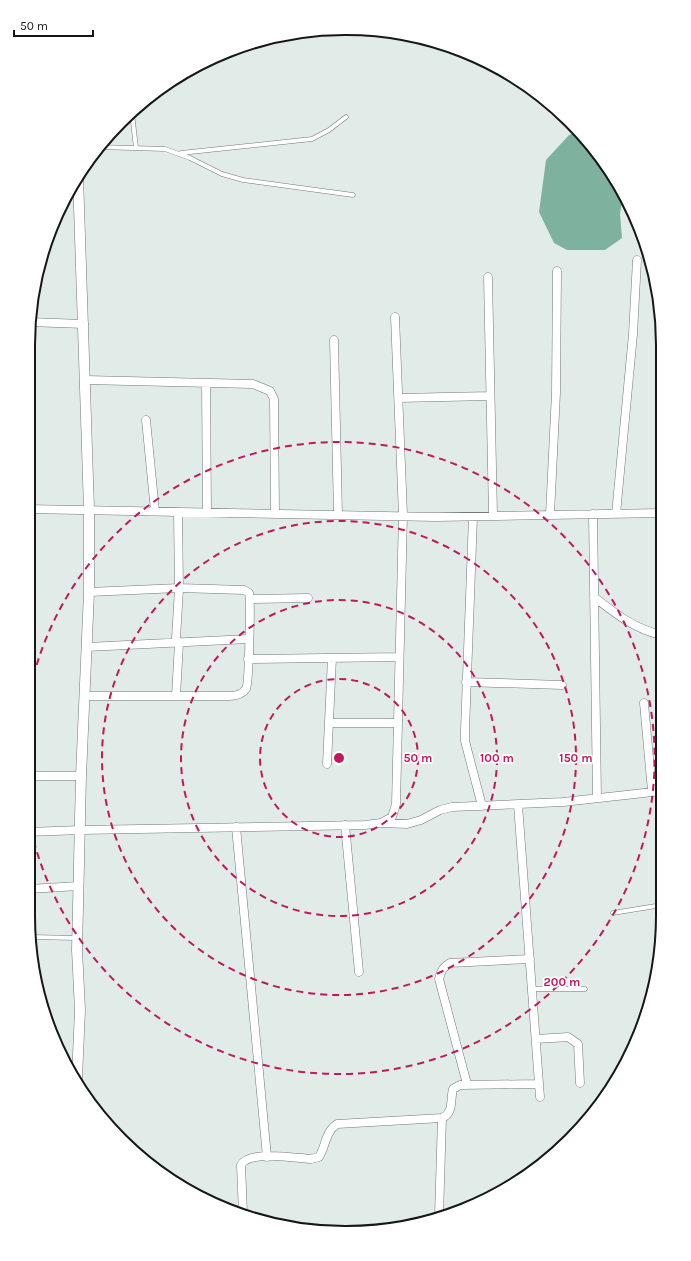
<svg xmlns="http://www.w3.org/2000/svg" width="691" height="1261" font-family="Karla,sans-serif">
  <style>
    .water { fill: #7eb29f }
    .lines { fill: none; stroke-linecap: round; stroke-linejoin: round }
    .service-casing { stroke: #717976; stroke-width: 5 }
    .minor-casing { stroke: #717976; stroke-width: 9 }
    .tertiary-casing { stroke: #717976; stroke-width: 11 }
    .service { stroke: #fff; stroke-width: 4 }
    .minor { stroke: #fff; stroke-width: 8 }
    .tertiary { stroke: #fff; stroke-width: 10 }
    .ring { fill: none; stroke: #c2185b; stroke-width: 2; stroke-dasharray: 7 5 }
    .rim { fill: none; stroke: #151817; stroke-width: 2 }
    .centre { fill: #c2185b; stroke: #fff; stroke-width: 2 }
    .ring-label { font-size: 12px; text-anchor: middle; font-weight: bold; fill: #c2185b; stroke: #fff; stroke-width: 3.5; stroke-linejoin: round; paint-order: stroke }
  </style>
  <rect width="100%" height="100%" fill="#e1ebe7"/>
  <path class="water" d="M577,132l32,37 14,25 -3,20 2,24 -17,12h-38l-13,-7 -15,-31 7,-52 23,-25z"/>
  <g class="lines">
    <defs>
      <path id="service" d="M132,113l4,35
        M99,147l66,2 25,9 32,16 21,6 110,15
        M181,153l131,-14 17,-9 17,-13
        M613,913l49,-8
        M31,937l46,1
        M532,989h53"/>
      <path id="minor" d="M488,277l5,238
        M29,322l55,2
        M334,340l4,174
        M86,380l167,4 17,7 4,8 1,114
        M206,383l1,129
        M399,398l91,-2
        M146,420l9,91
        M28,509l408,8 225,-4
        M550,514l6,-121 1,-122
        M593,514l4,284
        M616,514l17,-180 4,-74
        M473,517l-8,213v11l17,65
        M594,597c22,17 39,31 67,38
        M251,599l57,-1
        M87,647l161,-8
        M248,659l151,-2
        M466,682l96,3
        M85,696h144c7,0 13,-2 17,-7 3,-4 5,-89 3,-96l-5,-3 -65,-2 -90,4
        M176,696l3,-53 -3,-5 3,-49 -1,-77
        M644,703l8,88
        M329,723h69
        M327,764l5,-106
        M28,776h53
        M518,805l22,292
        M381,823l26,1 14,-4 19,-10 12,-3 111,-5 99,-11
        M345,825l14,147
        M236,827l31,330
        M28,832l53,-2 284,-5 16,-2 11,-6 4,-13 7,-289 -8,-198
        M28,889l51,-3
        M536,1039l32,-2 10,7 2,39
        M467,1084l-28,-105c2,-8 4,-12 11,-16l80,-4
        M243,1213l-2,-48c8,-15 54,-7 70,-6l8,-2c7,-11 6,-25 18,-33l105,-6c12,-5 8,-18 11,-29l7,-4 79,-1
        M439,1215l3,-97"/>
      <path id="tertiary" d="M77,1078l3,-68 -3,-60 4,-174 8,-184v-83l-11,-333"/>
    </defs>
    <use href="#service" class="service-casing"/>
    <use href="#minor" class="minor-casing"/>
    <use href="#tertiary" class="tertiary-casing"/>
    <use href="#service" class="service"/>
    <use href="#minor" class="minor"/>
    <use href="#tertiary" class="tertiary"/>
  </g>
  <g class="ring">
    <circle cx="339" cy="758" r="79"/>
    <circle cx="339" cy="758" r="158"/>
    <circle cx="339" cy="758" r="237"/>
    <path d="M28 700A316 316 0 1 1 28 816"/>
  </g>
  <path d="M0 0H691V1261H0ZM345 35H346A310 310 0 0 1 656 345V916A310 310 0 0 1 346 1226H345A310 310 0 0 1 35 916V345A310 310 0 0 1 345 35Z" fill="#fff" fill-rule="evenodd"/>
  <path class="rim" d="M345 35H346A310 310 0 0 1 656 345V916A310 310 0 0 1 346 1226H345A310 310 0 0 1 35 916V345A310 310 0 0 1 345 35Z"/>
  <circle cx="339" cy="758" r="6" class="centre"/>
  <g class="ring-label">
    <text x="418" y="762">50 m</text>
    <text x="497" y="762">100 m</text>
    <text x="576" y="762">150 m</text>
    <text x="562" y="986">200 m</text>
  </g>
  <path d="M14 30v6h79v-6" fill="none" stroke="#151817" stroke-width="2"/>
  <text x="20" y="30" font-size="12" fill="#151817" stroke="#ffffff" stroke-width="3" paint-order="stroke">50 m</text>
</svg>
